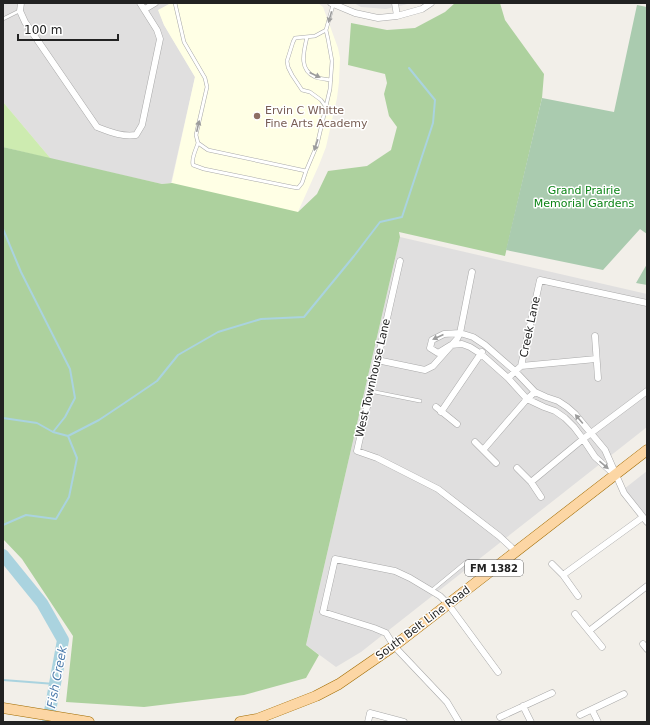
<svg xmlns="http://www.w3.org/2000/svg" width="650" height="725" font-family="'DejaVu Sans',sans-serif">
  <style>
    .residential { fill: #e0dfdf }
    .education { fill: #ffffe5 }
    .grass { fill: #cdebb0 }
    .forest { fill: #add19e }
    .cemetery { fill: #aacbaf }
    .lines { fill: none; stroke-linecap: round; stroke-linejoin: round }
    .stream { stroke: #aad3df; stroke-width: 2 }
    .river { stroke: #aad3df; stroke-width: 12 }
    .service-casing { stroke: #a9a9a9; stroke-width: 4 }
    .minor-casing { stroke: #a9a9a9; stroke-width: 7 }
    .primary-casing { stroke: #a06b00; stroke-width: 11 }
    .service { stroke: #fff; stroke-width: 3 }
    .minor { stroke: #fff; stroke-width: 6 }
    .primary { stroke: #fcd6a4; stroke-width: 10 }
    .oneway { fill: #9c9c9c }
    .education-dot { fill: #8d6e63; stroke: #fff; stroke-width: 1.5 }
    .labels { text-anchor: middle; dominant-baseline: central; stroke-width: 3; stroke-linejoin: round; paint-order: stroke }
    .shield { fill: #fff; stroke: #646464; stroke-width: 1 }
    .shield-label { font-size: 10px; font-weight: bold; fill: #222 }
    .education-label { font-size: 11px; fill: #785e54; stroke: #fff; text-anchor: start }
    .park-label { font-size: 11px; fill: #0c8416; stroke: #fff }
    .street-label { font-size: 11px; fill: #222; stroke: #fff }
    .water-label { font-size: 12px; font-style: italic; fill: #4a7aab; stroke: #fff }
  </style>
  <rect width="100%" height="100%" fill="#f2efe9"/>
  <path class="residential" d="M3,3h168l-12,8 5,14 31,52 -24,106 -9,1 -111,-25 -48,-57z
    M354,3h58l-26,6 -25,-2z
    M400,237l247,57v133l-286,225 -25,15 -30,-22z
    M647,471v47l-23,-29z"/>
  <path class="education" d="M171,3h147l5,4 15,41 2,10 -1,24 -2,16 -11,49 -7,18 -22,49 -126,-28 24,-109 -31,-52 -6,-15z"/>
  <path class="grass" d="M3,102l48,57 -48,-12z"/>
  <path class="forest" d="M455,3h45l5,17 39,54 -2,24 -37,158 -106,-24 1,5 -94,408 13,10 -13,23 -62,17 -100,12 -78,-5 7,-66 -51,-77 -19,-20v-392l159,37 10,-1 126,29 19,-18 11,-23 39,-5 24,-16 6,-23 -8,-11 -5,-22 3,-11 -2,-9 -37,-9 3,-42 36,7 28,-2 30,-16z"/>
  <path class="cemetery" d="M637,5l10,2v227l-7,-5 -37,41 -97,-20 36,-152 72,14z
    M647,264v21l-11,-2z"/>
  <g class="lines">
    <path class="stream" d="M3,229l18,43 49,97 5,29 -10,19 -12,15
      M3,418l34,5 16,9 15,4 9,22 -8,39 -13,22 -30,-4 -23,10
      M68,436l31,-16 24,-16 34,-23 21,-26 40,-23 43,-13 43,-2 50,-61 26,-34 22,-5 31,-94 2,-23 -26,-32
      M3,680l52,4"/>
    <path class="river" d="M3,555l39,48 21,37 -15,82"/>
    <defs>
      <path id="service" d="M175,3l9,39 21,36 2,9 -11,48 2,8 10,7 98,21 11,-26 13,-56 2,-28 -4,-22 -2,-9 7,-25
        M3,19l16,-8
        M307,37c-3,14 -9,32 8,40 5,2 11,2 16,3
        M326,107l-5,-7 -11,-8 -8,-2 -10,-15 -4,-8 -1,-6 6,-19 2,-4 20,-2 11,-6
        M198,143c-2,7 -7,15 -5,22l11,4 88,18 6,1 4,-5 4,-12
        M370,391l50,10
        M431,591l34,-28 3,-2 4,2 12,10"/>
      <path id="minor" d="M21,3l-1,8 5,11 72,105c13,5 25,10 39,8l6,-10 18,-86 -3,-9 -17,-27
        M331,3l24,10 23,5 19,-2 25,-7 9,-6
        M395,3l2,13
        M145,9l10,-6
        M400,261l-43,190 20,7 61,31 61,47 12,11 4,5
        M595,336l3,42
        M377,360l48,10 8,-4 24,-27 3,-6 12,-61
        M521,366l75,-7
        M508,378l13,-12 19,-86 107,23
        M436,407l21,17
        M441,412l41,-60
        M475,442l21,21
        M483,450l44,-51 8,-7
        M517,468l14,14 10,15
        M615,475l-20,-18 -12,-18 -9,-12 -9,-9 -10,-7 -11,-4 -17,-8 -19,-21 -27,-24 -11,-7 -8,-3 -11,1 -13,8 -8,-5 2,-8 12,-6 16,-1 13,4 12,8 30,26 20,21 11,5 12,4 9,6 8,7 30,36 19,43 23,29
        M531,482l52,-43 64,-48
        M552,564l11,11 15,21
        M563,575l80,-58
        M575,614l27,33
        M589,631l58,-45
        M643,644l4,5
        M523,706l8,16
        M592,710l6,12
        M580,715l44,-21
        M500,717l52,-24
        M368,722l2,-9 34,9
        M459,722l-12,-20 -53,-56 -8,-13 -12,-5 -51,-16 12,-53 60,12 15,7 30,18 8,8 50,68"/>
      <path id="primary" d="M3,708l86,14
        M240,722l17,-3 59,-23 23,-12 55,-38 253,-196"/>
    </defs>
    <use href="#service" class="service-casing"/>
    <use href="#minor" class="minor-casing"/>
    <use href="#primary" class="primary-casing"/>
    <use href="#service" class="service"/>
    <use href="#minor" class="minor"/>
    <use href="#primary" class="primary"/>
  </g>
  <defs><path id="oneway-solid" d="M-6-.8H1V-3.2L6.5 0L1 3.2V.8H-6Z"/></defs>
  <g class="oneway">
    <use href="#oneway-solid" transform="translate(330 17) rotate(106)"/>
    <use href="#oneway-solid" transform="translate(315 75) rotate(25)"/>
    <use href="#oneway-solid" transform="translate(198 126) rotate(-77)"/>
    <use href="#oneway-solid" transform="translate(316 145) rotate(108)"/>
    <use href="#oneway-solid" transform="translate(438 337) rotate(156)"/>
    <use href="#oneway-solid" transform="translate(579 419) rotate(-130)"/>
    <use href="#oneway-solid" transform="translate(604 465) rotate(40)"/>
  </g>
  <circle class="education-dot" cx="257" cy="116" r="4"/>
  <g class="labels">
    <rect class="shield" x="465" y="560" width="58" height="16" rx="3"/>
    <g class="shield-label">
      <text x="494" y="568">FM 1382</text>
    </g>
    <g class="education-label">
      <text x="265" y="110">Ervin C Whitte<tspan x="265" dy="13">Fine Arts Academy</tspan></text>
    </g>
    <g class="park-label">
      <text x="584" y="190">Grand Prairie<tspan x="584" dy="13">Memorial Gardens</tspan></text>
    </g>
    <g class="street-label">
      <text transform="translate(530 327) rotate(-78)">Creek Lane</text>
      <text transform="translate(373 378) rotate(-77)">West Townhouse Lane</text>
      <text transform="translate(423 623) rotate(-37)">South Belt Line Road</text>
    </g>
    <g class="water-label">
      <text transform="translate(57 677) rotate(-79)">Fish Creek</text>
    </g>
  </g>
  <rect width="650" height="725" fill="none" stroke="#222222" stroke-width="8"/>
  <path d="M18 34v6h100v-6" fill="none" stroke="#222222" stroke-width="2"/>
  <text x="24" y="34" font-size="12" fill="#222222" stroke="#ffffff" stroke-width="3" paint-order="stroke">100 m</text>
</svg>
